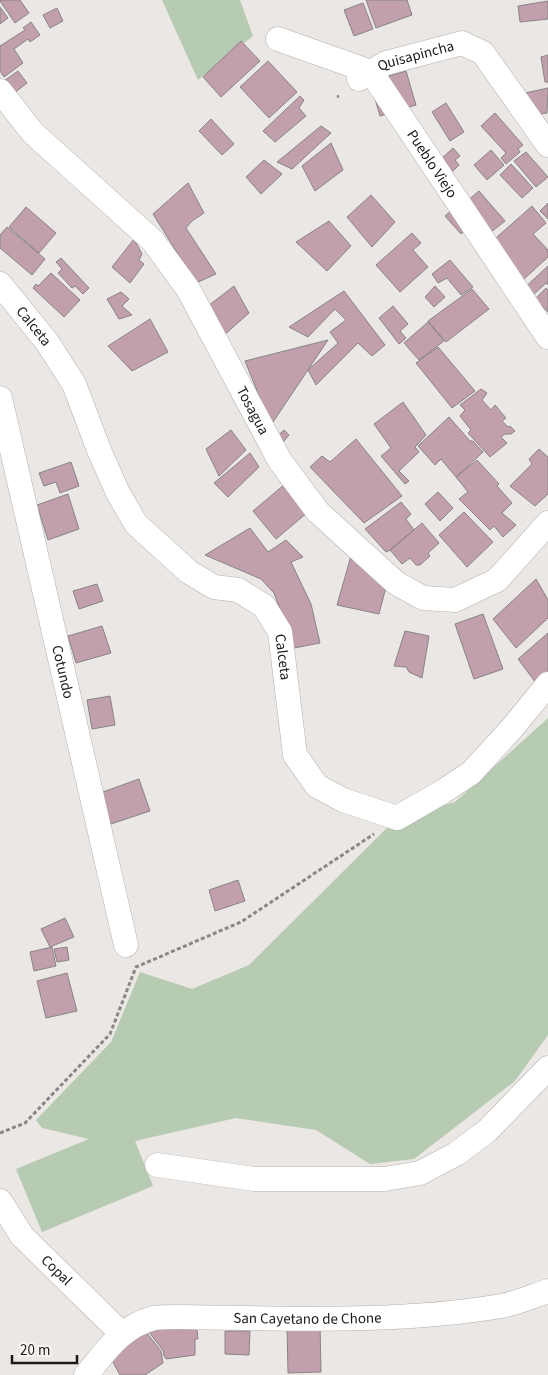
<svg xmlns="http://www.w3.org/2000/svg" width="548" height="1375" font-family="'Source Sans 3',sans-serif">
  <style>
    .green { fill: #b7cab2 }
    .building { fill: #c29fad; stroke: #888485 }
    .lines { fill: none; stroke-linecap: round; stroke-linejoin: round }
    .minor-casing { stroke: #b3b0ad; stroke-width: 25 }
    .path { stroke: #8a8785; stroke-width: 3; stroke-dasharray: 4 2.5; stroke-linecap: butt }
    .minor { stroke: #fff; stroke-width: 24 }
    .labels { text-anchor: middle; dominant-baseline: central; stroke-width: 4; stroke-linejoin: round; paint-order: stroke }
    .street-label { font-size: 15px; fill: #1c1a19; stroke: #f8f4f1 }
  </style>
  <rect width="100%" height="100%" fill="#ebe7e4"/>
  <path class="green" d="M162,0h78l13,36 -55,44z
    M548,718v317l-33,46 -101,78 -44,5 -54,-34 -80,-12 -101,23 18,45 -111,46 -26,-63 73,-30 -47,-11 -6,-8 75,-78 29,-70 52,17 57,-24 148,-147 58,-16z"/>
  <path class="building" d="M1,0h19l9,13 -14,10 -15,-22z
    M366,0h41l5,15 -36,13z
    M548,1v18l-28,3 -2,-16z
    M363,3l10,26 -19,7 -10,-26z
    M0,7l8,11 -8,6z
    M57,8l6,13 -13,7 -7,-13z
    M31,22l9,13 -10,7 -2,-3 -14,10 9,14 -19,14 -4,-6v-25l25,-16 -2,-2z
    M241,41l19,20 -39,36 -18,-20z
    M548,55v27h-3l-4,-25z
    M268,61l29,31 -28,26 -29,-31z
    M18,71l9,12 -14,11 -9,-13z
    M406,71l10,34 -36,11 -10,-34z
    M548,88l-1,25 -9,1 -13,-21z
    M300,96l4,4 -5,8 7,8 -31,26 -12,-11z
    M446,103l18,29 -14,9 -18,-29z
    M495,113l28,32 -5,4 2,3 -14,12 -5,-6 5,-5 -25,-27z
    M211,119l23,25 -12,11 -23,-24z
    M321,126l10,7 -39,36 -15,-7z
    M331,143l12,27 -28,21 -13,-25z
    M453,148l7,8 -5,4 4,5 -9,9 -22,-3z
    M491,150l13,15 -17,15 -13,-15z
    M526,152l22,25 -12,10 -22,-26z
    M264,160l18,14 -21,20 -15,-17z
    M511,164l22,24 -11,10 -22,-23z
    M188,183l16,30 -12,8 -6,7 30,46 -20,9 -43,-69z
    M479,191l26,30 -20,16 -25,-30z
    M371,195l24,27 -23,25 -25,-30z
    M548,203v16l-8,-8z
    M532,206l14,17 -13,11 15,16v7l-37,34 -33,-37z
    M26,207l30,26 -17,20 -30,-26z
    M456,207l16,18 -11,9 -16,-18z
    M329,221l22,25 -24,25 -31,-29z
    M7,227l38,32 -13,16 -32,-27v-13z
    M412,233l9,10 -8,7 15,17 -28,25 -24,-27z
    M134,239l8,15 -3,6 5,4 -14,19 -18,-16z
    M61,258l28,30 -6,6 -8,-8 -3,2 -14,-15 4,-4 -6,-7z
    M450,260l23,27 -12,8 -14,-17 -9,5 -6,-9z
    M548,266v19l-2,-2 -14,13 -12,-4z
    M51,273l29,27 -16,17 -31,-29 3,-4 2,2z
    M234,286l15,27 -26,23 -15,-30z
    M435,286l10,11 -11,10 -9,-10z
    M546,288l2,2v22l-13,-13z
    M472,289l17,20 -43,33 -18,-21z
    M344,291l41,54 -13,11 -14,-13 -42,42 -8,-15 30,-27 -8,-11 16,-12 -11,-11 -27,28 -19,-10z
    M121,292l8,7 -7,7 10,9 -13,4 -12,-20z
    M393,306l15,18 -8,7 6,7 -7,6 -20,-26z
    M150,319l18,33 -36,19 -24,-25z
    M428,322l16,19 -25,19 -15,-17z
    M328,340l-57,85 -26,-64z
    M438,347l37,44 -23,17 -36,-45z
    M481,389l6,4 -5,7 9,10 4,-5 11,13 -4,3 6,6 2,-1 5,5 -4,3h-6l-4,3 6,6 -17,14 -22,-24 3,-3 -11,-14 5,-6 -5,-5z
    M403,402l23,33 -11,12 4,5 -20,19 10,10 -4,3 -24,-28 10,-8 -17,-24z
    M449,417l21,24h3l10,11 -27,25 -15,-18 -6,6 -17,-19z
    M231,430l15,20 -27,26 -13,-27z
    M284,430l5,5 -9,11 -10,-3z
    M356,439l46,57 -38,27 -54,-56 12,-11 8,6z
    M539,449l9,8v37l-13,12 -25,-20 22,-22 -3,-5z
    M250,453l9,14 -31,30 -14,-14z
    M477,460l22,24 -2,2 15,17 -10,10 14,12 -13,12 -9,-11 -4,4 -31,-31 9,-7 -12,-15z
    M71,462l8,24 -19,7 -4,-11 -12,4 -5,-13z
    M285,484l23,28 -32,27 -23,-28z
    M438,492l15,16 -13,13 -15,-17z
    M68,494l11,35 -31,11 -11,-35z
    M401,502l10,12 -5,5 8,11 -24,20 -4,2 -21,-23z
    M464,512l29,30 -26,25 -28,-32z
    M422,523l17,20 -11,10 2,3 -10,9h-4l-6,-7 -8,6 -12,-14z
    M250,528l18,24 18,-12 17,17 -12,5 20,42 9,39 -26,5 -20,-55 -13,-14 -56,-24z
    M351,556l36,27 -8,31 -42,-9z
    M536,579l12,21v18l-32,30 -23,-29z
    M97,584l6,17 -24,8 -6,-18z
    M483,614l20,55 -29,10 -19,-55z
    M102,626l9,27 -35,10 -8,-27z
    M405,631l24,5 -7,42 -13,-6 -3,-5 -12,-1z
    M548,633v66l-30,-40z
    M110,696l5,29 -23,4 -5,-29z
    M139,779l11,32 -39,13 -11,-31z
    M238,880l7,21 -30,10 -6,-21z
    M65,918l9,19 -24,10 -9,-18z
    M52,947l4,19 -22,5 -4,-19z
    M67,947l2,13 -12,2 -3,-13z
    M67,973l10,38 -31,7 -9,-37z
    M196,1321l2,18h-3v16l-29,4 -3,-5 1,-2 -15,-20 18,-7z
    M320,1325l1,47 -33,1 -1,-47z
    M225,1331h25l-1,24 -24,-1z
    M134,1332l13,1 14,18 2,12 -18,12h-25l-11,-20z"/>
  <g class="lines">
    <defs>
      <g id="minor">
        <path id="s1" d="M278,39l93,33 177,265"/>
        <path id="s2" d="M359,79l27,-16 76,-20 21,10 65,92"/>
        <path id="s3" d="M0,91l33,42 120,108 35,48 92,172 38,51 78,71 27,15 32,2 42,-20 51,-57"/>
        <path id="s4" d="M0,284l47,58 27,42 25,66 19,43 18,31 53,48 25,15 24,3 26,16 16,26 15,123 22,31 26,14 54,18 45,-26 29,-19 42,-46 35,-43"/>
        <path id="s5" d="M0,398l126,547"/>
        <path d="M157,1165l97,14h131l35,-6 36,-19 31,-23 61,-63"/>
        <path id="s6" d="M0,1201l22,35 100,98"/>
        <path id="s7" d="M86,1375c20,-24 36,-49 68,-57 8,-1 16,-1 24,-1 107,1 217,7 323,-11 16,-3 32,-10 47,-15"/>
      </g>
    </defs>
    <use href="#minor" class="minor-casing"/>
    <path class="path" d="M337,97l2,-1
      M0,1133l25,-10 85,-89 26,-67 105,-45 133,-88"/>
    <use href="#minor" class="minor"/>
  </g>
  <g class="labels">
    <g class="street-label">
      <text stroke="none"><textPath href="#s2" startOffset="62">Quisapincha</textPath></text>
      <text stroke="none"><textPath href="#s1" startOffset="209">Pueblo Viejo</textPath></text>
      <text stroke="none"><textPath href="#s4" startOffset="54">Calceta</textPath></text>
      <text stroke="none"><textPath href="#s3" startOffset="412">Tosagua</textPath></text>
      <text stroke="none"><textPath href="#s4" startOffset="489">Calceta</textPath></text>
      <text stroke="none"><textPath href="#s5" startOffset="281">Cotundo</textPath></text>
      <text stroke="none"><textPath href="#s6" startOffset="90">Copal</textPath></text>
      <text stroke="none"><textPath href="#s7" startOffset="244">San Cayetano de Chone</textPath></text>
    </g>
  </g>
  <path d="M12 1355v8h65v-8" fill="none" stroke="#1c1a19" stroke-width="2.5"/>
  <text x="20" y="1355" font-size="15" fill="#1c1a19" stroke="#f8f4f1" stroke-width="4" paint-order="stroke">20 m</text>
</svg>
